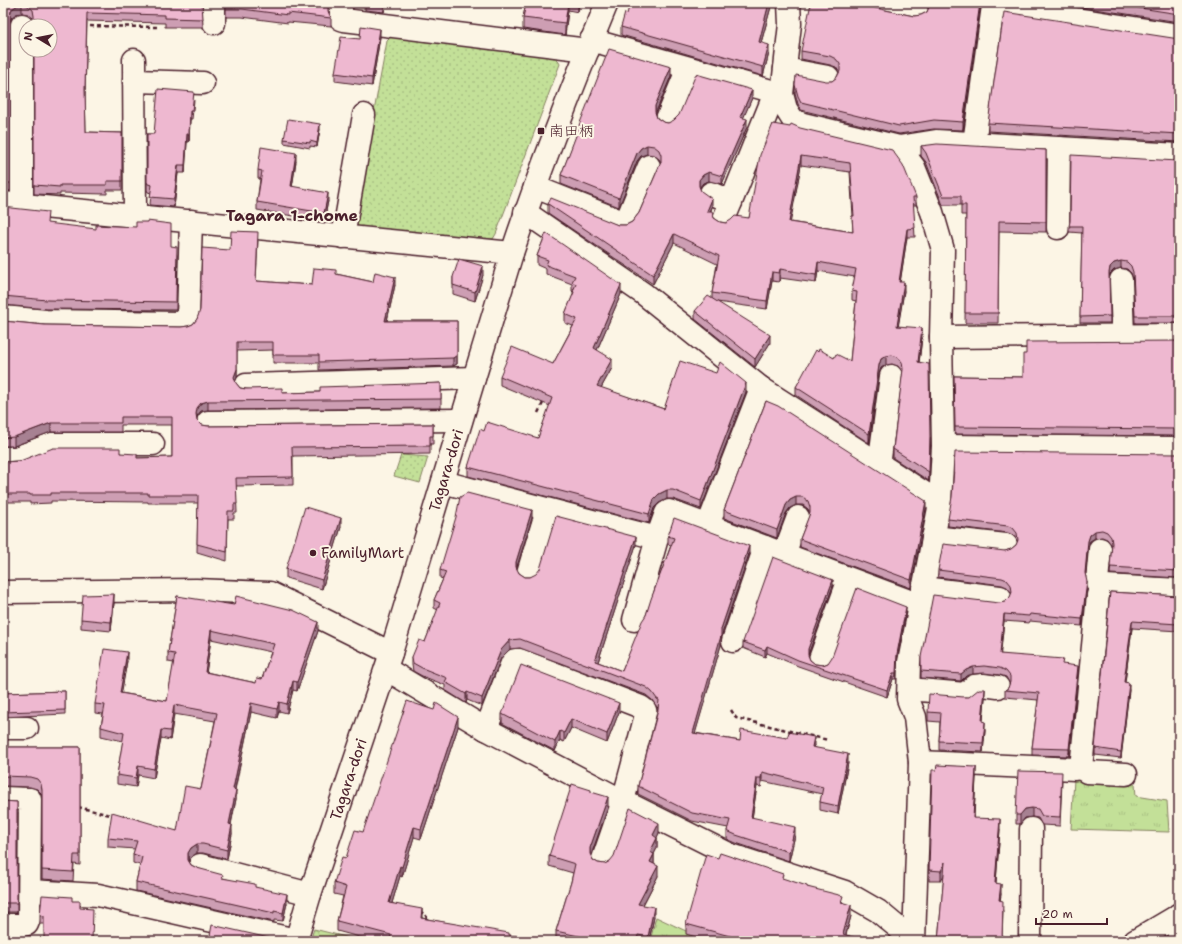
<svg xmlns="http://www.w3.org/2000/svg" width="1182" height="944" font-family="'Shantell Sans','Klee One',sans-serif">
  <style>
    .grass { fill: url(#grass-dots); stroke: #868062 }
    .forest { fill: url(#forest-crowns); stroke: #868062 }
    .park { fill: url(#park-tufts); stroke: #868062 }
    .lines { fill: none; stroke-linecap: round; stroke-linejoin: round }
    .minor-casing { stroke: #4a1f2b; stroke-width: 25 }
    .path { stroke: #4a1f2b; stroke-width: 2.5; stroke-dasharray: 4 3; stroke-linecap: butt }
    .minor { stroke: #fcf5e5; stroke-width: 22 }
    .wall { fill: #cd9eb3; stroke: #4a1f2b; fill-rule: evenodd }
    .shaded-wall { fill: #a78192; stroke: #4a1f2b }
    .building { fill: #eeb8d0; stroke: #4a1f2b; fill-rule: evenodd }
    .poi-dot { fill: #4a1f2b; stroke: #fcf5e5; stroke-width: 1.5 }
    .labels { text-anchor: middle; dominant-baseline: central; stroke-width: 4; stroke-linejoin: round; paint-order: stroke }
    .poi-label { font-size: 15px; fill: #4a1f2b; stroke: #fcf5e5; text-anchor: start }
    .street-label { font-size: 15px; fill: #4a1f2b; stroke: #fcf5e5 }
    .neighbourhood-label { font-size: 16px; font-weight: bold; fill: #4a1f2b; stroke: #fcf5e5 }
  </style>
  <defs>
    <pattern id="grass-dots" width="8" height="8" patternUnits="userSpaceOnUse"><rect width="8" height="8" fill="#c3e098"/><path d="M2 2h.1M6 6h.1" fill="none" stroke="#a9c083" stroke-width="1.8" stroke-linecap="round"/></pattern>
    <pattern id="forest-crowns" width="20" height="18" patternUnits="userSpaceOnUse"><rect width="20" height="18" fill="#c3e098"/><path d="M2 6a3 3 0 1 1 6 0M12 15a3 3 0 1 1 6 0" fill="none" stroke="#a9c083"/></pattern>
    <pattern id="park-tufts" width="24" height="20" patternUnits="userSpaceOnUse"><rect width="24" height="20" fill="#c3e098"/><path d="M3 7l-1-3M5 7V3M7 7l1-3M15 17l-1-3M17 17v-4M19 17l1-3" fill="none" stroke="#a9c083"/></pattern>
  </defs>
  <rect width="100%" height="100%" fill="#fcf5e5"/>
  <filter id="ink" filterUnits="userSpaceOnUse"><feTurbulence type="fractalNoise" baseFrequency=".025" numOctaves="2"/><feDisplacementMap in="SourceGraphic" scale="8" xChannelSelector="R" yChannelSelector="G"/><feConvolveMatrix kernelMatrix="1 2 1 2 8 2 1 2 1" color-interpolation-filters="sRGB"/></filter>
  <g filter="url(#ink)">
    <path class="grass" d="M392,36l164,21 4,7 -64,170 -3,5 -136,-11 -3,-8 33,-179z
      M401,455l27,2 -8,26 -26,-7z"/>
    <path class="forest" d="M314,929l48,12h-52z"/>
    <path class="park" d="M1074,779l61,5 1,12 31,5 2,31 -98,-3z
      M656,917l45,21 -1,3h-50z"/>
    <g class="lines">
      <defs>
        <g id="minor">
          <path d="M214,3v20"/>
          <path d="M341,3v16l3,1 244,30"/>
          <path d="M789,3l1,21 -8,70 4,15 7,11 10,4 96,23 37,-6 243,14"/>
          <path d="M874,3l43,9"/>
          <path d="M22,25v180"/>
          <path d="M591,40l191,54"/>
          <path d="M134,60l1,156"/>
          <path d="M785,69l43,8"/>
          <path d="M134,81l69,2"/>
          <path d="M667,119l21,-51"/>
          <path d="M974,143l19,-137 186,29"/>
          <path d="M899,147l15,20 18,45 11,38 -2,87 2,109 -3,57 -31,159 -1,37 7,18 5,45 -6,179"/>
          <path d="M535,187l88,35 5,-5 21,-51"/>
          <path d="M711,193l20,9 44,-109"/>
          <path d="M3,203l509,50"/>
          <path d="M525,212l119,82 117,94 179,115"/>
          <path d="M724,219l7,-17"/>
          <path d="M1058,228l1,-80"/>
          <path d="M343,237l21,-122"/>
          <path d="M1121,280l2,55"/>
          <path d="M3,317l43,4 135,2 5,-1 2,-4 3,-97"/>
          <path d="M941,337l238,-2"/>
          <path d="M246,385l228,-7"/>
          <path d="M208,422l253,-2"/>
          <path d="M943,446l236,2"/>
          <path d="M3,458h13l35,-14h102"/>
          <path d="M878,463l2,-5 11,-82"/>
          <path d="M443,482l214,56 9,-25 3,-2 251,94"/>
          <path d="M708,525l53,-137"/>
          <path d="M933,537l73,8"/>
          <path d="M1100,549l-3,32 4,8"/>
          <path d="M784,554l14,-37"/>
          <path d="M528,573l19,-63"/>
          <path d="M923,588l77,9"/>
          <path d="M3,592l193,-2 74,3 121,60"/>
          <path d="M634,620l23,-82"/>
          <path d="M733,641l32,-94"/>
          <path d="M820,659l29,-80"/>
          <path d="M386,669l100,60 137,72 108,54 114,37 33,19 36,30"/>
          <path d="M909,689l56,5 9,-8 9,-1 15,2"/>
          <path d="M3,728h24"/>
          <path d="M486,729l26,-66 3,-3h5l121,47 4,3 1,5 -23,86 -21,61"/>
          <path d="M920,762l155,7 6,-1 17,-173 3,-6 4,-3 74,4"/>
          <path d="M1081,768l6,4 39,2"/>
          <path d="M3,798l27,1 -1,120 -2,5 -4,1h-20"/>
          <path d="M200,865l110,29"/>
          <path d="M30,891l68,4 198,45"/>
          <path d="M1178,915l1,23"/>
          <path id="s1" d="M296,941l14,-47 81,-241 121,-400c28,-84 61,-168 95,-250"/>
          <path d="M1030,941l1,-112"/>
          <path d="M1135,941l44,-26"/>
        </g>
      </defs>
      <use href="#minor" class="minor-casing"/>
      <path class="path" d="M83,26l74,1
        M538,413l6,-12
        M731,710l5,8 92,22
        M78,807l36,9
        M420,911l6,5 2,5"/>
      <use href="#minor" class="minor"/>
    </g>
    <path class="wall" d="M3,3h199l1,24h-38v-4l-78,-2 -2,74 1,37 36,1v57h-15v4l-47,-1v2l-26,-1v-169l-1,-7 -5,-4 -6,-1 -6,1 -5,4 -1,7v166h-7z
      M226,3l102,8 3,7v8l-43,-4v1l-46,-6h-16z
      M365,3h20l-1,9 -19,-2z
      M440,3h24v4z
      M526,3h53l-1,9 -10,-2 -3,25 -42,-6v-11z
      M772,3l-11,40 8,10 -6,23 -142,-41v-8l6,-13z
      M925,3h56l-18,127 -29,-1 -35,5 -98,-24 -3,-6 -3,-11v-8l37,-4 5,-4 2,-5 -3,-5 -6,-2 -29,-6v-8l65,-47 5,3 43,9 7,-1 6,-3 2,-4z
      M1055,3h124v19z
      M380,37l-8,49 -37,-5v-8z
      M1177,39h2v103l-191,-11v-8z
      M671,76l-15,38 1,4 6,4 5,1 84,-25 -9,20 4,9 -25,57 -13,-3 -6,2 -4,5 2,3 11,16 -1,4 3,7 6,4 6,1 23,-5 24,-94 143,73v8h-3l2,32h-8l-7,45 4,9 -6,35 24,11 -3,26 11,83 -1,35 -36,-23v-9l10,-75 -1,-3 -4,-5 -6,-2 -6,1 -5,3 -2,6 -10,69 -73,-48v-8l22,-35 16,6 16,3 6,-60 -4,-1v-9l3,-14 -37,-6 -2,12 -36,-5 -1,4 -7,-1 -5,28 -50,-7 53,41 -15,24 -60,-48v-8l17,-12v-6l5,-29 -43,-21 -21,41 -105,-71v-9l70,21h8l6,-3 7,-9 22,-51 -2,-3 -5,-4 -7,-1 -6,2 -4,5 -18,46 -58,-23v-9l15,-38v-4zM801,165l49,7 3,44h-1l1,16 -63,-10z
      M194,100l-2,19h-2l-1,23h-2l-2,31h-7l-4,34 -24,-2 1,-12 -3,-1 -1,-2v-56h7z
      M320,129l-3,18 -7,-1v2l-26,-5v-4z
      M921,146l125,4v82l-47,-1 -1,92h-33l1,-108h-5v-10h-18l-17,-43 -5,-6z
      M296,161l-4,26 36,14 -4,20 -67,-11v-8l3,-23 -2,-1v-8z
      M1179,204v119h-44l-2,-44 -2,-6 -4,-4 -6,-1 -7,2 -4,4 -1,5 1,44h-30l2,-90 -13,-1v-6z
      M3,207l45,17 123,22 6,9 -1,55 -129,-1 -44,-4z
      M546,233l75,61 -24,56 15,18 -11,20 63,21 82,-17 -45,117 -28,-10h-6l-8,4 -5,5 -5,15 -181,-47v-9l16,-36 54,7 12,-32 -50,-21v-9l53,-12 20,-38 -8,-3v-9l8,-19v-3l-1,-1v-7l-26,-10v-5l-9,-4v-9z
      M258,241l-2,40 56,4 24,-11 37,8 22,3 -8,36h70v43l-4,2 -134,4v-7h-46v-13l-36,1v26l-2,5 1,1 4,5 6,1 36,4 38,-1 121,-9v25l-233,2 -7,1 -4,5v4l5,5 6,1 225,-2v20h-3v10l-137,2v29l-57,1 1,27h-3v6h-6l-1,42 -30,-9 1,-49h-50v-1l-97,-1v2l-21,1v-2h-27v-40l117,-9 17,5 35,-1v-32h-51v7h-70l-37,14h-11v-125l42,4 136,2 7,-1 5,-2 4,-5 33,-69z
      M483,275l-8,26 -22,-7v-17z
      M1179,341v95l-224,-2 -1,-58 69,1z
      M766,401l160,108 -15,79 -111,-41v-8l10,-25 -2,-5 -5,-4h-7l-6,3 -4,5 -9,25 -53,-20v-8z
      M1179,454v124l-69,-4 2,-26 -1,-4 -4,-5 -5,-2 -7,1 -5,3 -2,7 -3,27 2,14 -5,37 -52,-5 -1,2 -25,-2 -4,33 63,11 15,8 -9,83 -37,-1v-7l6,-48 -33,-3v-7l3,-2 2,-4 -4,-7 -6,-2 -16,-2 -11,1 -7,2 -5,5 -40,-3v-21l78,-54 6,-1 5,-5 2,-3 -1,-2 -4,-5 -5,-2 -64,-8v-7l67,-19 6,-2 5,-4 2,-3 -1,-2 -4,-5 -5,-2 -60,-7v-7z
      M532,518l-16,50 3,5 6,4h5l106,-32 -38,117 24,9 24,-56 25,-70 -3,-1v-8l81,18 -28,83v8l-26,88 45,8 74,4v2l34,16 -10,51 -18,-4v-8l2,-8 -60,-13 -1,6 -4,-1 -5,32 43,17 -6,26 -53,-18 -9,-4v-8l1,-3 -36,-7 -54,-27v-8l20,-78 -1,-1 -5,-7 -6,-5 -126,-47 -10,1 -9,9 -19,48 -15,-6 -1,3 -21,-13v-5l-23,-9 -9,-5 -1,-6v-8l13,-15 13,-32 -4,-2v-8l9,-21 -3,-1v-8z
      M341,527l-19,62 -36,-11v-9z
      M833,586l-25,69 2,5 5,4 8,1 5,-2 78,-50 -9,47 -1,19h-3l-6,18 -89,-31 -31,-13 -2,4 -22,-9v-6z
      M1110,592l69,4v33l-1,2 -46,-3 -7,54 4,8 -8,68 -26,-3v-7z
      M177,596l141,35 -21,60 -4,-1 -6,23 -8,-2 -2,7 -26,-6 -16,78 1,9 -5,26 1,9 -5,25 -24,-6h-6l-6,4 -2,4 2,4 6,3 26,10 32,9 32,16 -4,18 -9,-1v2l-138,-31v-9l4,-17 -7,-2v-9l2,-5 -27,-2v-9l69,-7 24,-42 14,-68 -41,-7 -4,26 -9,-2 -7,40 -16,-3 -2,12 -19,-3v-9l6,-34 -22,-5v-9l2,-13 -8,-1v-9l32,-43 -6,32 46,8 7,-38 -6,-1v-9zM211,639l60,13 -9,27 -6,4 -50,-11z
      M114,603l-3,28 -30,-3v-9z
      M65,691v23l-62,3v-24z
      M964,697l21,1 -2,23 2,10 -2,21 -44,-2v-9l1,-19 -12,-1v-9z
      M619,712l-12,31 -36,-15 -7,14 -4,-2 -5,11 -53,-28v-9z
      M458,727l-37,112 -7,-2 -12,40 -2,-1 -8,27 30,15 87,17 40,6h-175l-37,-10v-10l6,-25 -9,-2v-11l12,-25 17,-26z
      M3,747h77v118l-6,-1 -1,17 -31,-2v-80l-1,-6 -4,-4 -7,-2 -27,-1z
      M976,777l-2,41 26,11 -4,54 5,11 -1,7 3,10 -1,30h-64l6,-66 -3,6h-12v-11z
      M1062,781l-2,45 -18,-1 -4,-7 -6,-1 -7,1 -5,6h-4v-9z
      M591,792l17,15 -17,49 2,4 5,3 7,1 54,-31 -2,4v11l-3,6v10l4,12 -15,29 11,12 -5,24h-93v-10l15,-49 2,-9 -24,-7v-10z
      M3,801l14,1v110h-14z
      M783,879l24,8 36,15 8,14 -5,19 19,6h-156l-23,-7v-10z
      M72,897l-28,27h-4v-9z"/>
    <path class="shaded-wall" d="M384,3h1l-1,9z
      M568,3v7l-3,25v-12z
      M578,3h1l-1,9z
      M769,3h3l-13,47v-8z
      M980,3h1l-18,127v-8z
      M22,4v9l-6,1 -5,4 -1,7v-8l1,-7 5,-4z
      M380,29v8l-8,49v-8z
      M769,45v8l-6,23v-9z
      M671,67v9l-16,38v-8z
      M752,90v8l-12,28v-9z
      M190,111v8l-1,23v-8z
      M747,119v8l-25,57v-8z
      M320,124v5l-3,18v-4z
      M187,134v8l-2,31v-8z
      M647,145v9l-6,2 -4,5 -18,46v-9l18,-45 4,-5z
      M296,153v8l-5,34v-9z
      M801,156v9l-12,65v-8z
      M178,165v8l-4,34v-8z
      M709,172v9l-6,2 -4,5v-8l4,-5z
      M328,193v8l-4,20v-8z
      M712,199v8l-5,12v-8z
      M907,229v8l-8,53v-8z
      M674,234v9l-21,41v-9z
      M1121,261v7l-7,2 -4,4 -1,6v-7l1,-6 4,-4z
      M818,262v9l-2,12v-8z
      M483,266v9l-8,26v-9z
      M780,269v9l-1,4v-9z
      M772,272v9l-5,28v-8z
      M395,277v8l-10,44v-8z
      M904,282v9l-7,43v-8z
      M621,285v9l-27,63v-9z
      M922,328v9l-4,34v-9z
      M770,335v8l-15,24v-8z
      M457,355v9l-4,2v-8z
      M886,356v9l-5,3 -2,6 -10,69v-9l10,-69 2,-6z
      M612,359v9l-15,27v-9z
      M237,369v8l-3,9v-9z
      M746,383v9l-45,117v-8z
      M208,401v9l-7,1 -4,5 -1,6v-8l1,-6 4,-5z
      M51,423v9l-37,14v-9z
      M930,437v9l-1,35v-9z
      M667,490v9l-8,4 -5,5 -5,15v-9l5,-15 5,-5z
      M796,497v8l-6,3 -4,5 -9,25v-8l9,-25 4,-5z
      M926,501v8l-15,79v-8z
      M532,510v8l-16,52v-8z
      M341,518v9l-19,62v-9z
      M1095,531v7l-5,3 -2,7 -3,32v-7l3,-32 2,-6z
      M636,537v8l-40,123 -1,-7z
      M749,546v8l-28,83v8l-28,96v-8l28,-104z
      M833,580v6l-25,69v7v-13z
      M1087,582v7l-5,37v-7z
      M114,594v9l-3,28v-9z
      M906,607v6l-9,47 -1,19 1,-25z
      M1004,614v7l-4,39v-6z
      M1132,621v7l-8,61v-7z
      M318,622v9l-21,60v-9z
      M211,630v9l-6,42v-9z
      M510,640v9l-9,9 -19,48v-8l19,-48z
      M767,646v7l-2,4v-7z
      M127,652v9l-7,41v-9z
      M1078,666v7l-9,83v-7z
      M973,667v7l-7,2 -5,5v-7l5,-4z
      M893,673v6l-6,18v-7z
      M293,681v9l-6,23v-9z
      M1129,683v7l-8,68v-6z
      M985,689v9l-3,32v-9z
      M467,692v8l-1,3v-9z
      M279,702v9l-2,7v-9z
      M251,703v9l-18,86v-9z
      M619,703v9l-12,31v-9z
      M174,705v9l-4,26v-9z
      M458,717v10l-37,112v-10z
      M571,719v9l-7,14v-9z
      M985,722v9l-2,21v-9z
      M161,730v8l-7,40v-9z
      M560,731v9l-5,11v-9z
      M814,737v8l-2,10v-8z
      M848,754v9l-10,51v-8z
      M138,766v9l-2,12v-9z
      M976,767v10l-3,52v-11z
      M762,772v9l-1,6v-9z
      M757,778v8l-6,39v-8z
      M236,790v9l-7,34v-9z
      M608,797v10l-18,51v-10z
      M1032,808v9l-7,1 -5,6v-9l5,-6z
      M1000,819v10l-5,65v-11z
      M659,823v10l-6,13v-11z
      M232,825v9l-5,25v-9z
      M414,827v10l-12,40v-10z
      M795,827v8l-6,26v-9z
      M657,838v10l-7,14v-10z
      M197,844v9l-6,4 -3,5v-9l3,-5z
      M654,854v10l-4,-2z
      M945,862v11l-4,8v-10z
      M400,866v10l-11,37v-10z
      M658,866v10l-20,38v-10z
      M1001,884v10l-2,17v-11z
      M287,894v9l-4,18v-8z
      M851,905v11l-7,25 -1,-7z
      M654,907v10l-5,24h-1v-4z
      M422,909v10l-1,-1z"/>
    <path class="building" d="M3,3h199l1,16 -38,-1v-3l-78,-2 -2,76 1,43 36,1v48h-15v4h-47v2l-26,-2v-135h16v-24h-16v-10l-1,-6 -5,-4 -6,-2 -6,2 -5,4 -1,7v166h-7z
      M226,3h102v8l3,7 -43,-5v2l-46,-6h-16z
      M526,3h42l-3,20 -42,-5z
      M630,3h139l-10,39 10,3 -6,22 -142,-40 4,-14 2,1z
      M811,3h54l1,1 5,3 43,9 7,-1 6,-3 2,-5v-4h51l-17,119 -29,-2 -35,6 -98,-24 -3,-6 -3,-11 1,-10 30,6h6l5,-4 3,-6v-7l-4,-5 -6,-3 -29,-5z
      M1108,3h71v11z
      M1004,12l175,27v95l-191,-11z
      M361,26l19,3 -8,49 -37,-5 6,-36 19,2z
      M609,49l62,18 -16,39v6l2,6 6,4 5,1 6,-3 5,-5 17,-41 56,16 -12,27 7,2 -25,57 -13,-4 -6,3 -4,5v6l2,5 11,8 -5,12h5l2,7 6,4 6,1 5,-3 4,-4 14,2 11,-63 13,-31 17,3 1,-3 9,4 92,22 11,15 13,32h-3l2,31 -8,1 -8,53h5l-7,44 25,2 -4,34 11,2 1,73 -1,35 -36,-23 10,-80 -1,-7 -4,-5 -6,-2 -6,1 -5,3 -2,6 -10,69 -73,-47 20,-37 2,2 1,-3 15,9 2,-4 14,7 7,-69 -5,-1 4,-22 -38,-7 -2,13 -36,-6 -1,4 -7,-1 -5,29 -55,-8 7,-37 -45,-22 -21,41 -105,-71 3,-6 67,27h8l6,-3 7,-9 22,-51v-7l-2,-5 -5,-4 -7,-1 -6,3 -4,5 -18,45 -58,-23 16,-42h-1zM801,156l49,7 4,53h-2l1,16 -64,-10z
      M158,89l36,3 -2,19h-2l-1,23h-2l-2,31h-7l-4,34 -24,-2 2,-12 -4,-1 -1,-2v-48h7z
      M288,119l32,5 -3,19 -7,-2v2l-26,-4z
      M937,144l109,6v72l-47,-1 -1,92h-33l1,-108h-5v-9h-18l-17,-43 -5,-7z
      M261,147l35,6 -5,33 37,7 -4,20 -67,-11 5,-31 -4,-1z
      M1071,155l107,6v43h1v112h-44l-2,-44 -2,-6 -4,-4 -6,-1 -7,2 -4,4 -1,6 1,43 -30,1 2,-91h-13l1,-5z
      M3,207l45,5 -1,11 49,6v-4l40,2v-5h11v-1l24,3v22l6,1 -1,55 -129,-2 -44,-4z
      M231,231l27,1 -2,49 56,4 2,-17 22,2v4l37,8 2,-10 20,5 -10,44h72v34l-4,3 -134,4v-7h-46v-13h-36v27l-3,8 2,6 4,5 6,1 36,-1v5l38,-1v-5l121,-4v16l-233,2 -7,2 -4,5 -1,6 1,6 5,5 6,1 225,-2v12h-3v10l-138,1 1,30 -57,1 1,26h-3v7h-6l-1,41 -30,-8 1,-49h-50v-2h-97v2h-21v-1h-27v-32l17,-1 33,-13h67v5l17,1v4l35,-1v-40h-51v6h-70l-37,14 -11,1v-117l42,4 136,2 7,-1 5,-2 4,-5 3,-9 2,-62 28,2z
      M546,233l75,52 -27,63 18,11 -15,27 67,23 16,-48 36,12 4,-11 26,21 -45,118 -28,-11h-6l-8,4 -5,5 -5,15 -181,-47 12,-38 4,2 3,-9 51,16 14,-40 -52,-22 12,-29 41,17 24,-45 -12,-5 9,-22 -1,-1 3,-7 -4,-2 3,-6 -29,-11 2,-5 -11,-4z
      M459,259l24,7 -8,26 -22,-7v-8z
      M708,296l62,39 -15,24 -60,-48z
      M1179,341v88l-224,-2 -1,-51 69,1v-23h3v-12z
      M766,401l12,5 148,95 -15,79 -111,-41 10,-26v-6l-2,-6 -5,-4h-7l-6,3 -4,5 -9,25 -53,-20z
      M955,452l224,2v117l-69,-4 2,-24 -1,-6 -4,-5 -5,-2 -7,1 -5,4 -2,6 -3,32 2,9 -5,37 -52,-5 -1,2 -25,-2 -4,40 63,5 -1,5 16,2 -9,83 -37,-1 7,-55 -34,-3 3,-2 2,-6v-6l-4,-5 -6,-3 -16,-2 -11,1 -7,3 -5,4 -40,-3v-14l12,-62 66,8 6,-1 5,-5 2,-5 -1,-7 -4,-5 -5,-2 -64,-8 5,-26 62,7 6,-2 5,-4 2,-5 -1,-7 -4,-5 -5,-2 -60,-7 4,-22z
      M467,493l65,17 -16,52v5l3,6 6,4h5l6,-3 4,-5 16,-53 80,21 -41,124 27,10 20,-50 4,-6 5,-16 23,-61 -6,-2 6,-18 75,28 -28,83v7l-28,97 47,8 1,-11 46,8 2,-6 25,5 -2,10 36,7 -10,52 -18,-4 3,-15 -61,-15 -1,6h-4l-6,39 44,10 -6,25 -53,-17 -9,-4 3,-11 -38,-7 -54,-27 20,-76 1,-10 -2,-1 -5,-7 -6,-5 -126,-48 -10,1 -9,10 -19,48 -15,-6 -1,2 -21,-12 2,-4 -25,-10 -9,-5 -1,-6 7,-17 6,2 15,-39 -6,-3 12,-28 -6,-2 16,-53 4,-20z
      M305,507l36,11 -19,62 -36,-11z
      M773,557l60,23 -25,69v6l2,5 5,4 8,1 5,-2 4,-6 25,-69 49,19 -9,47 -1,19h-3l-6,17 -89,-30 -31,-14 -2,4 -22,-8z
      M1110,592l69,4v27l-1,1 -46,-3 -8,61 5,1 -8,69 -26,-4z
      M114,594l-3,28 -30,-3 2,-24z
      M177,596l57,9 2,-9 57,14 25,12 -21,60 -4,-1 -6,23 -8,-2 -2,7 -26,-6 -18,86 3,1 -7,34 3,1 -5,25 -24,-6h-6l-6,4 -3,5v7l3,5 6,3 26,7 -1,3 33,6v3l32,7 -4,19 -9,-2v2l-138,-31 6,-25 -9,-3 4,-13 -29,-3 4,-26 65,19 8,-45 16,3 16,-76 -43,-8 -4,26 -9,-1 -7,39 -16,-3 -2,12 -19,-3 7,-42 -23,-6 4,-22 -10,-1 9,-55 23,3 -7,41 47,8 8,-47 -7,-1zM211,630l63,14 -12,35 -5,-1 -1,5 -51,-11z
      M521,665l98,38 -12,31 -36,-15 -7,14 -4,-2 -5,11 -53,-28z
      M979,689h6l-3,32 3,1 -2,21 -44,-2 2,-28 -13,-1 1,-18 35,3h5z
      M65,691v19l-62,2v-19z
      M407,701l27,9 2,-7 22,14 -37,112 -7,-2 -12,40 -2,-1 -11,37 33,6 -1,9 88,15v2l40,6h-159l1,-6 -54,-14 9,-34 -12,-4 8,-26 4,1 9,-28 8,2z
      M3,747h77v108h-6l-1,17 -31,-2v-80l-1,-6 -4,-5 -7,-2 -27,-1z
      M937,765l39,2 -3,51 27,1 -5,64 6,1 -2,16 4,1 -1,40h-64l7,-79 -4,9 -12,-1 3,-100h4z
      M1018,771l44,1 -2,45 -18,-1 -4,-7 -6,-1 -7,1 -5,6h-4z
      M572,784l19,6v2l17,5 -18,51v6l3,6 5,3 7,1 5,-3 4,-5 16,-48 29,15 -6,12 4,3 -7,14 4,2 -4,8 8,4 -20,38 16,3 -6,30 -10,-2 -1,6h-36l-45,-10 15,-49 4,-18 -26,-8z
      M3,801l14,1v101h-14z
      M720,853l63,21 -1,4 25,8v1l36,9 -2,6 10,3 -8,29 22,7h-117l-62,-17 20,-70 12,4z
      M42,895l30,2v4h8v7l13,1 -1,32h-48v-25l-4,-1z
      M212,925l57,13 -1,3h-59z"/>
  </g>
  <g class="poi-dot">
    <rect x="537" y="127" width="8" height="8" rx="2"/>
    <circle cx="313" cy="553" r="4"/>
  </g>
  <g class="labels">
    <g class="poi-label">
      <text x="549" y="131">南田柄</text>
      <text x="321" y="553">FamilyMart</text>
    </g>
    <g class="street-label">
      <text stroke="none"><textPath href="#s1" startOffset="494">Tagara-dori</textPath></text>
      <text stroke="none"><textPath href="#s1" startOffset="170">Tagara-dori</textPath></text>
    </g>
    <g class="neighbourhood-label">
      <text x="292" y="215">Tagara 1-chome</text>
    </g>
  </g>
  <rect width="1182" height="944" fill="none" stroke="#fcf5e5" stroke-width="16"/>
  <rect x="8" y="8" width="1166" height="928" fill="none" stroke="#4a1f2b" stroke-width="1.5" filter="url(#ink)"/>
  <g transform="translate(38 38) rotate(280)"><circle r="19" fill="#fcf5e5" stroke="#b59f9b"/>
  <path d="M0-3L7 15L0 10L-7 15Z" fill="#4a1f2b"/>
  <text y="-6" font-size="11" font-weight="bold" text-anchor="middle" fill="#4a1f2b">N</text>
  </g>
  <path d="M1036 918v6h71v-6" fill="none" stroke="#4a1f2b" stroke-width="2"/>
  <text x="1042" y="918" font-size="12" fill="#4a1f2b" stroke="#fcf5e5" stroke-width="3" paint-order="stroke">20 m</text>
</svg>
